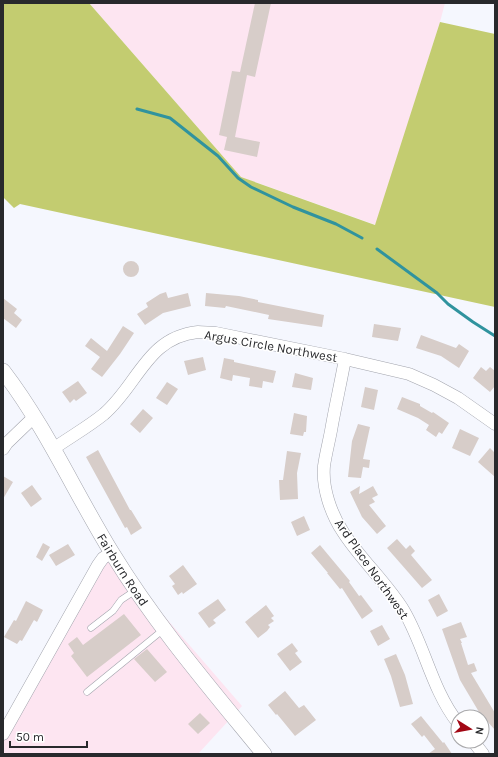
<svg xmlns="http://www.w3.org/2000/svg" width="498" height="757" font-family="Karla,sans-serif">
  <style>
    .commercial { fill: #fde5f1 }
    .forest { fill: #c3cc70 }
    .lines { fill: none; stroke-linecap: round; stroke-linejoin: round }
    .stream { stroke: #30939e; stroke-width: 3 }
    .building { fill: #d7cdc9 }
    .service-casing { stroke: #a2a4ad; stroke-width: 7 }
    .minor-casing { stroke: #a2a4ad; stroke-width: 13 }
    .tertiary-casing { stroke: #a2a4ad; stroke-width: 16 }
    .service { stroke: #fff; stroke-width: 6 }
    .minor { stroke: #fff; stroke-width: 12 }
    .tertiary { stroke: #fff; stroke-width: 15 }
    .labels { text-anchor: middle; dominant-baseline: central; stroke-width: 3; stroke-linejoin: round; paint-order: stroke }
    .street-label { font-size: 13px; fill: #28292c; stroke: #fff }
  </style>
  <rect width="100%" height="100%" fill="#f5f7fe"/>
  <path class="commercial" d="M89,3h356l-5,19 -64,203 -135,-48z
    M108,551l134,155 -44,48h-195v-27z"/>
  <path class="forest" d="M3,3h86l152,174 134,48 65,-203 55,12v273l-475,-103 -6,4 -11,-11z"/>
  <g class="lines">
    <path class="stream" d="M137,109l33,9 48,38 20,22 13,9 42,20 43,17 26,14
      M377,249l60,44 11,11 25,18 22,14"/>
  </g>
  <path class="building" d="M255,3h16l-16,74 -8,-2 -12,62 25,5 -3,15 -33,-7 3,-13 -8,-2 13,-64 8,1z
    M123 269a8 8 0 1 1 16 0a8 8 0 1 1-16 0Z
    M166,292l2,6 20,-5 3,13 -28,7 -18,12 -8,-11 11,-7 -2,-4 14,-9z
    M206,293l33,3 19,4v2l66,13 -2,12 -54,-8 1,-4 -43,-9 -1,2 -20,-2z
    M3,298l14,11 -3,4 8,7 -6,8 -13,-10z
    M374,324l27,4 -3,13 -26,-4z
    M123,326l11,7 -14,21 -18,23 -11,-8 9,-12 -15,-11 6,-8 16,13z
    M421,335l35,13 3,-4 10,7 -10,17 -18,-12 -25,-8z
    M203,357l3,13 -18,5 -4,-14z
    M224,358l10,2v2l42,9 -3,12 -10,-2 -1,7 -13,-2 1,-8 -17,-3 -1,6 -12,-3z
    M481,367l5,4 4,-4 5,4v15l-5,6 -17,-14z
    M295,373l18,5 -2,12 -19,-3z
    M78,381l9,12 -11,8 -2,-2 -4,4 -8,-11z
    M167,382l11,7 -11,16 -11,-7z
    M365,387l13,3 -4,20 -13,-3z
    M402,397l18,7v2l12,7 1,-1 16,11 -7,11 -3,-2 -3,5 -10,-7 3,-5 -11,-7 -21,-9z
    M143,409l10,9 -13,15 -10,-9z
    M294,413l13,3 -1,16h-2l-1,4 -13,-2z
    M358,424l12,3 -7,32 7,1 -1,8 -6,-1 -2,11 -13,-1 4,-36z
    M460,429l19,9 -9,18 -18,-8z
    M490,448l5,5v24l-17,-15z
    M98,450l32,60h1l11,18 -11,7 -4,-8 -2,1 -39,-71z
    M287,451l14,2 -4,20 1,26 -18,1 -1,-20h4z
    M3,476l10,6 -10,17z
    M32,485l10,14 -11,8 -10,-14z
    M360,486l-1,8 14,-8 5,9 -6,3 3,4 -6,3 17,21 -9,8 -15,-17 -12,-25z
    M304,516l6,14 -13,6 -6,-14z
    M397,539l9,10 4,-4 5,6 -4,4 21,25 -10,8 -35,-40z
    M43,543l7,4 -8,14 -6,-4z
    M68,544l7,11 -19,11 -7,-11z
    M320,545l30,36 -1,1 10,14 2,-1 12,16 -11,8 -20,-31 -2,1 -13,-16h1l-17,-20z
    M183,565l14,19 -14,10 -1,-2 -4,3 -6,-9 3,-2 -6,-8z
    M439,594l9,17 -11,6 -9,-17z
    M218,599l8,11 -13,10 3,3 -7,5 -11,-15z
    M26,601l17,9 -6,12 -3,-2 -12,21 -2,-1 -3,4 -13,-7 10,-17 2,1z
    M266,605l8,11 -3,2 3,3 -6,4 2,2 -3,4 -9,7 -13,-16z
    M124,614l17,21 -54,42 -16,-21 3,-3 -6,-9 9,-7 6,8z
    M461,622l6,15 -7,2 2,4h-1l7,22 6,-2 3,8 -6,2 24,40v17l-16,-18 -19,-32 -18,-51z
    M382,625l8,14 -12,7 -8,-15z
    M292,643l6,8 -3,2 7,9 -12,9 -13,-17z
    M147,649l20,23 -12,10 -21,-23z
    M396,654l9,21 8,29 -13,3 -9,-31 -7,-17z
    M285,691l14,17 5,-3 12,15 -21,16 -18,-22 -1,1 -8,-10z
    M200,713l10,10 -12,11 -10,-10z
    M421,716l22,27 1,-1 8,12h-24l7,-5 -11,-14 -2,2 -11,-13z"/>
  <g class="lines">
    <defs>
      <path id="service" d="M91,628l22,-17 8,-11 15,-10
        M87,692l77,-63"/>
      <path id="minor" d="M345,359c-4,22 -9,44 -13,66 -2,13 -6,27 -8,41 -2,22 7,48 19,66 18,28 44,51 61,79 21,36 28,79 54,112
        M3,449l4,-6 27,-26
        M53,449c17,-12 35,-22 51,-35 34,-29 43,-77 94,-82 6,0 12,1 18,1l129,26 64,15 25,11 24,13 37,26
        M3,734l95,-169 5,-7 8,-5
        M473,741l10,13"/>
      <g id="tertiary">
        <path id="s1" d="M3,371c43,56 72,122 109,182 44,72 99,136 152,201"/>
      </g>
    </defs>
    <use href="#service" class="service-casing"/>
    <use href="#minor" class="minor-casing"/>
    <use href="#tertiary" class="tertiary-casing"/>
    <use href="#service" class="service"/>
    <use href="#minor" class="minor"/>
    <use href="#tertiary" class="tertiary"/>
  </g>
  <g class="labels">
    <g class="street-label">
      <text transform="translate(271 346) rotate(10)">Argus Circle Northwest</text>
      <text stroke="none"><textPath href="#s1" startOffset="232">Fairburn Road</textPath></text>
      <text transform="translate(372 569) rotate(55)">Ard Place Northwest</text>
    </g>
  </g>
  <rect width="498" height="757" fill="none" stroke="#28292c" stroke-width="8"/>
  <g transform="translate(470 729) rotate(101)"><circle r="19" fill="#ffffff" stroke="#a9a9ab"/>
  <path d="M0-3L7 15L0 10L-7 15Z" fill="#a20714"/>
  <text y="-6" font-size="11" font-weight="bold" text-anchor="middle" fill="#28292c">N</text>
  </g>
  <path d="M10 741v6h77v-6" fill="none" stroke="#28292c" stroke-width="2"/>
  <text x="16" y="741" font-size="12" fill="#28292c" stroke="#ffffff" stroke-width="3" paint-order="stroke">50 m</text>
</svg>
